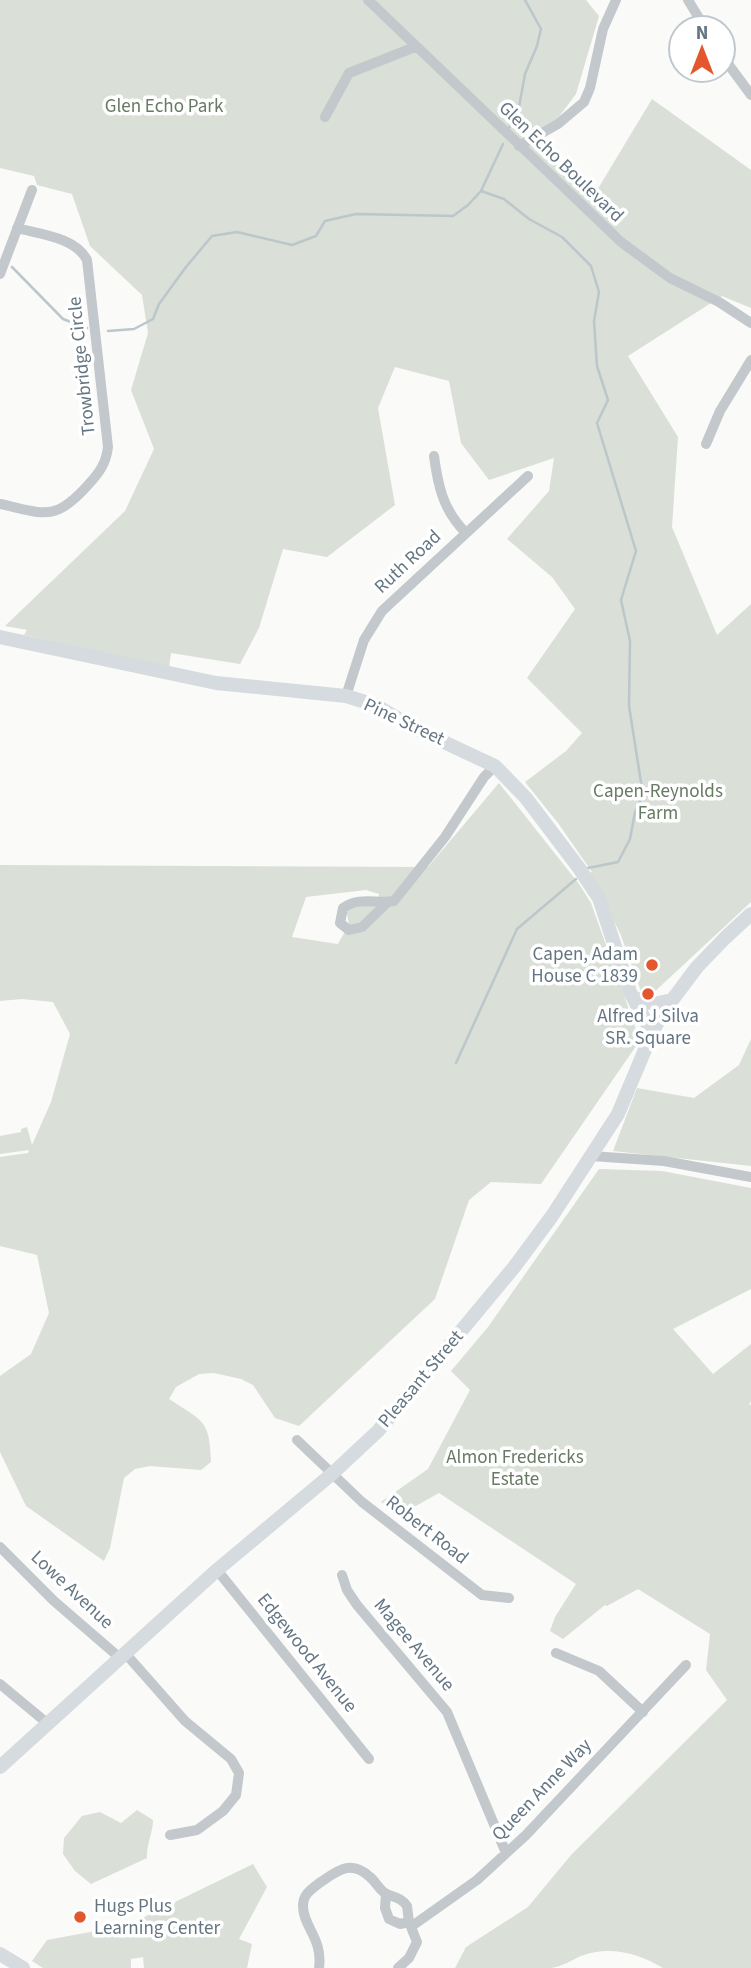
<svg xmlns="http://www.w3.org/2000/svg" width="751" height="1968" font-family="'Source Sans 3',sans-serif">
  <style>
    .green { fill: #dadfd7; fill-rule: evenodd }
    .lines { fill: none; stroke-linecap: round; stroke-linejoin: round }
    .stream { stroke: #bbc7cb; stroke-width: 2.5 }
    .street { stroke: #c3c8cc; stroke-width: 10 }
    .secondary { stroke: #d6dbdf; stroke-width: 14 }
    .poi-dot { fill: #e4572e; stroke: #fff; stroke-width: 2.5 }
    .labels { text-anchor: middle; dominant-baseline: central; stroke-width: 7; stroke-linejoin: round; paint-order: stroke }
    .park-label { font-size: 19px; fill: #687a64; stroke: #fff }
    .street-label { font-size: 19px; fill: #657683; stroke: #fff }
    .poi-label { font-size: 19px; fill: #657683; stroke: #fff; text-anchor: end }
  </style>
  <rect width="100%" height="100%" fill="#fafaf8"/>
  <path class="green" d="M0,0h586l13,16 -23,78 -37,49 54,54 59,-98 99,71v138l-29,-12 -94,60 50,81 -6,90 45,108 34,-31v298l-100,93 -9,-1 -22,-61 -31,-60 3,-1 -34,-49 -33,-41 41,-31 16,-18 -55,-55 48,-69 -23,-32 -45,-38 42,-48 5,-33 -65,22 -28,-37 -12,-62 -54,-14 -17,41 17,97 -68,52 -44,-8 -24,79 -19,36 -69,-11 -2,15 -145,-33 3,-5 -22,-4 120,-115 29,-62 -23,-59 17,-57 -6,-38 -52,-49 -18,-52 -35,-9 -3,-9 -34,-8z
    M499,783l80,101 12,19 46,129 -1,14 -95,138 -50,-2 -22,18 -34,99 -136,127 -24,-8 -22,-33 -12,-6 -27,-6 -15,1 -23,13 -7,12c33,22 41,20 42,63l-10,8 -51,-4 -15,3 -11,9 -14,70 -6,13 -78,-55 -26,-54v-76l31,-22 18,-41 -12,-58 -37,-9v-89l28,-4 1,-3 -29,4v-18l21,-4v-3l6,-2 5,18 19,-43 19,-68 -17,-32 -31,-3 -22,2v-136l428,2zM366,890l13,4 -1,6 -32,9 3,15 -11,20 -46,-7 14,-40z
    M751,1039v127l-138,-15 24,-63 57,10 45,-33z
    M599,1169l63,2 89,17v101l-78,40 40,45 38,-30v57l-2,4h2v563h-88c-24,-15 -54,-23 -82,-12 -9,4 -20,11 -30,12 -31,0 -65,0 -96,0l11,-21 62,-40 43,-52 156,-155 -21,-30 4,-36 -72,-45 -31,17 -2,-1 -42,34 -13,-8 5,-14 21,-33 -137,-91 -41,23 -17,-14 47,-33 42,-79 -19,-19 37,-44z
    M137,1810l16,10c0,13 -7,25 -6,38l-56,26 -16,-13 -12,-17 1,-16 18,-22 18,-4 21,11z
    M253,1864l14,23 -28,52 13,5 -5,24h-103l-1,-11 -12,2v9h-88l-11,-7 15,-21 81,-15z"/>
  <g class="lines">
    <path class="stream" d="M509,128l10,-21 6,-33 12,-28 4,-17 -16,-29
      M481,191l23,8 25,20 33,18 29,29 8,26 -5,29 3,45 11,34 -11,23 39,128 -15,49 9,41 -1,65 14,89 -8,17 -5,27 -12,23 -30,6
      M12,267l51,52 24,9
      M108,331l26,-2 19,-10 6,-15 27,-37 26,-31 25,-4 55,13 24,-9 9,-15 31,-7 97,2 15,-11 13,-14 22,-47
      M456,1063l61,-134 59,-50"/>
    <path class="street" d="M368,0l253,242 49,36 49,24 32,21
      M688,0l17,28
      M723,57l28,38
      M325,117l24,-44 66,-26
      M519,146l39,-22 26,-22 6,-14 13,-59 13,-29
      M0,274l32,-84
      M706,444l14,-33 31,-51
      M434,456c4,30 9,54 32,77
      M0,504c45,10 55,18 88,-19 11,-12 18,-21 20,-38l-21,-187c-12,-23 -48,-26 -70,-32
      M346,696l18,-56 18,-29 146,-135
      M388,902l-26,25 -13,3 -9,-7 3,-15c16,-12 34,-4 51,-7l51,-64 39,-60 11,-11
      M591,1156l73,5 87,16
      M297,1440l65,62 120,93 27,3
      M0,1547l54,54 66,57
      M217,1570l152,189
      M342,1575l5,15 10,15 90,107 59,141
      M125,1653l60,68 46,38 8,14 -3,22 -13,16 -26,19 -27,5
      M556,1653l43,18 44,41
      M0,1684l47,39
      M386,1894l-1,14 4,11 11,5 9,-2
      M412,1926l65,-46 49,-45 160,-170
      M319,1968c4,-30 -16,-41 -16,-62 0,-11 7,-16 15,-22 18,-12 32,-26 52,-7 5,4 9,12 15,16 8,5 15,3 22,13l2,16 8,20 -8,16 -11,10"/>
    <path class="secondary" d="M0,637l216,46 130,13 29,9 39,23 81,38 31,32 53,70 20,30 31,94 22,41
      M634,998l20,6 18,-4
      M0,1767l217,-197 116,-97 45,-42 137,-165 37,-50 66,-102 34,-81 12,-22 33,-44 28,-29 26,-24
      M0,1954l23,14"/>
  </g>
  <g class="poi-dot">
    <circle cx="652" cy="965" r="7"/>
    <circle cx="648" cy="994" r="7"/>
    <circle cx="80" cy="1917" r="7"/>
  </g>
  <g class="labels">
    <g class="park-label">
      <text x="164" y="106">Glen Echo Park</text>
      <text x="658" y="791">Capen-Reynolds<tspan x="658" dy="22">Farm</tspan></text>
      <text x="515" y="1457">Almon Fredericks<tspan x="515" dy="22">Estate</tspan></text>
    </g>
    <g class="street-label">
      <text transform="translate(561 162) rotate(44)">Glen Echo Boulevard</text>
      <text transform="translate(82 366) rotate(-96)">Trowbridge Circle</text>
      <text transform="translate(408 562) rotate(-43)">Ruth Road</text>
      <text transform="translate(404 722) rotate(25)">Pine Street</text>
      <text transform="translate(421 1379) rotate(-50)">Pleasant Street</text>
      <text transform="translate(427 1530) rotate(38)">Robert Road</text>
      <text transform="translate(72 1590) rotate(43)">Lowe Avenue</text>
      <text transform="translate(414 1645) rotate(50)">Magee Avenue</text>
      <text transform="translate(307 1653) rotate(51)">Edgewood Avenue</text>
      <text transform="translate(542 1790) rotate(-46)">Queen Anne Way</text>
    </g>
    <g class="poi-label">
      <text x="638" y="954">Capen, Adam<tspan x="638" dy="22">House C 1839</tspan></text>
      <text x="648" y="1016" text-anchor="middle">Alfred J Silva<tspan x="648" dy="22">SR. Square</tspan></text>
      <text x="94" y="1906" text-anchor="start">Hugs Plus<tspan x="94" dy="22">Learning Center</tspan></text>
    </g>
  </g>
  <g transform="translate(702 49)"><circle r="33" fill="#ffffff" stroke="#c1c8cd" stroke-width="2"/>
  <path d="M0-5L12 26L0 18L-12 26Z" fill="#e4572e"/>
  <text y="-10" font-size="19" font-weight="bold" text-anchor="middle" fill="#657683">N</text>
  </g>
</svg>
